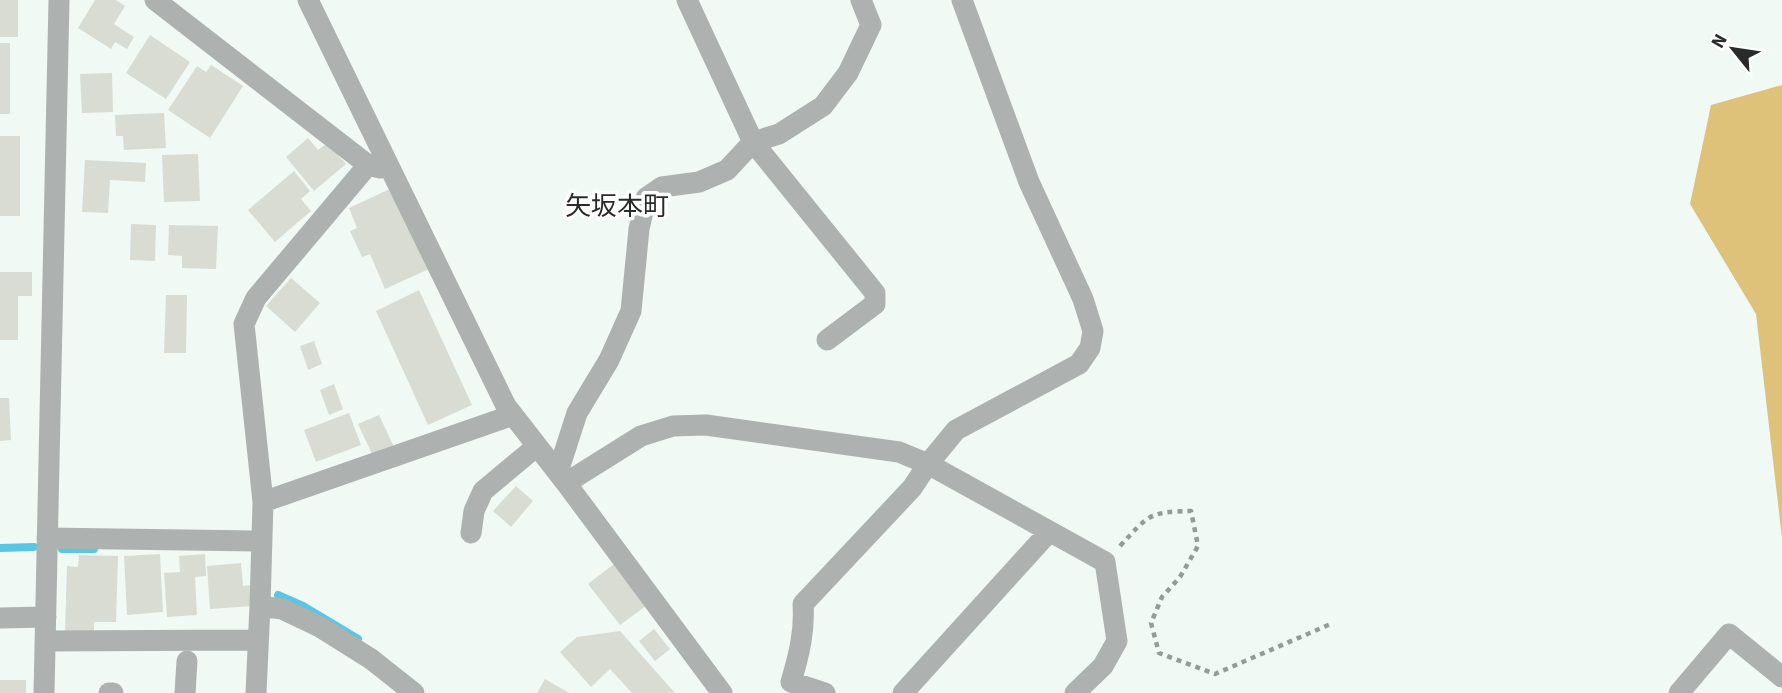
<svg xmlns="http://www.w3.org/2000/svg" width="1782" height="693" font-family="'Source Sans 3','Noto Sans JP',sans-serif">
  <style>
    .green { fill: #dec27a }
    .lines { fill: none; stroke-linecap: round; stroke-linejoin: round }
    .stream { stroke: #5bc6e3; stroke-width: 8 }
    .building { fill: #d9dcd3 }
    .path { stroke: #959b97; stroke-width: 4.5; stroke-dasharray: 5 5; stroke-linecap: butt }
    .minor { stroke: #adb2b1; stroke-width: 21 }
    .labels { text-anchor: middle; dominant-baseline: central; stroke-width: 7; stroke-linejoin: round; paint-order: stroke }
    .quarter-label { font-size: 26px; fill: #282b29; stroke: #fff }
  </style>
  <rect width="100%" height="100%" fill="#f0f9f3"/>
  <path class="green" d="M1782,85v453l-26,-224 -66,-110 21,-99z"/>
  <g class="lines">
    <path class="stream" d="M0,548l34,-1
      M62,549h32
      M278,595l25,11 55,33"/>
  </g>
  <path class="building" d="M0,0h18v37h-18z
    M95,0h21l9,6 -11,18 20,13 -7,12 -12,-7 -4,7 -33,-21z
    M150,35l40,27 -24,37 -40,-26z
    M0,43h10v71h-10z
    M211,65l32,21 -33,52 -42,-28 29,-44 9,6z
    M112,73l1,39 -31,1 -2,-39z
    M164,113l2,35 -42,2 -1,-14h-7l-1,-21z
    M0,136h20v80h-20z
    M308,138l10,12 9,-7 19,21 -32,27 -28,-34z
    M198,154l2,47 -36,1 -2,-47z
    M85,160l61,3 -1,19 -35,-2 -2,33 -26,-1z
    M294,171l16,20 -9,8 10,12 -36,31 -27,-32z
    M392,188l37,81 -44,20 -15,-35 -8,3 -12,-26 7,-3 -8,-20z
    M131,224l25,1 -1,36 -25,-1z
    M169,225l49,1 -2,43 -34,-1v-12l-14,-1z
    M0,272h32v24h-14v44h-18z
    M291,278l29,25 -25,29 -29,-26z
    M419,290l53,115 -44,20 -52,-114z
    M166,295h21l-1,58h-22z
    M314,341l8,23 -14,6 -8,-24z
    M334,384l9,25 -14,6 -9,-25z
    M0,398h9l2,42 -11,1z
    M349,413l12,32 -45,17 -12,-32z
    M379,415l15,32 -21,9 -15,-32z
    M516,486l17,15 -22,26 -18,-16z
    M160,554l3,58 -36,3 -3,-59z
    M205,554l1,22 -11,1 2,38 -30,2 -3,-44 16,-1 -1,-16z
    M79,555l39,1 -2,66h-22v11l-29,-1 2,-66 11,1z
    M241,563l2,23 9,-1 2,21 -44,3 -3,-43z
    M614,564l32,42 -26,19 -32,-41z
    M654,629l16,20 -15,12 -16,-20z
    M620,631l55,62h-43l-22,-24 -19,18 -31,-35 17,-15z
    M545,679l24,14h-32z
    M0,680h26v13h-26z"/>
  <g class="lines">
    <path class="path" d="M1120,546c29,-31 28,-34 71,-35l7,35 -18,31 -18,20 -11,26 8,30 56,21 118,-51"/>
    <path class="minor" d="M155,0l213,165 12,3
      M308,0l198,406 60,77 156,210
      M687,0l66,142 122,151v11l-48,36
      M558,472l19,-59 32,-53 22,-49 8,-82 7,-31 16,-11 37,-5 28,-12 26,-28 26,-8 44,-28 25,-33 23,-48 -10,-25
      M566,483l75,-47 32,-10 33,-1 193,27 29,12 177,98 12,79 -14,25 -28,27
      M263,502l250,-87
      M471,533l3,-22 9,-20 54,-45
      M47,538l215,3
      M260,606l3,-104 -19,-178 12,-26 112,-133
      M0,618l46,-1
      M45,641l213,-1
      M44,693l15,-693
      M109,693h4
      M185,693l2,-32
      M256,693l4,-87 22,3 38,18 51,32 43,34
      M825,693l-34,-11c8,-27 14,-51 12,-78l109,-116 16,-24 28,-34 123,-66 11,-16 3,-17 -10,-32 -54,-117 -67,-182
      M903,693l146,-161
      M1679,693l50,-59 53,43"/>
  </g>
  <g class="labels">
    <g class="quarter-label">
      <text x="617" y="206">矢坂本町</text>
    </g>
  </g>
  <g transform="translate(1733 49) rotate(300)" stroke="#ffffff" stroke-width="5" paint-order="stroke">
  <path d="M0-5L12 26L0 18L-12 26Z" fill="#282b29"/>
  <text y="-10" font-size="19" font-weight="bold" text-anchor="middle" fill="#282b29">N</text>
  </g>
</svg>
